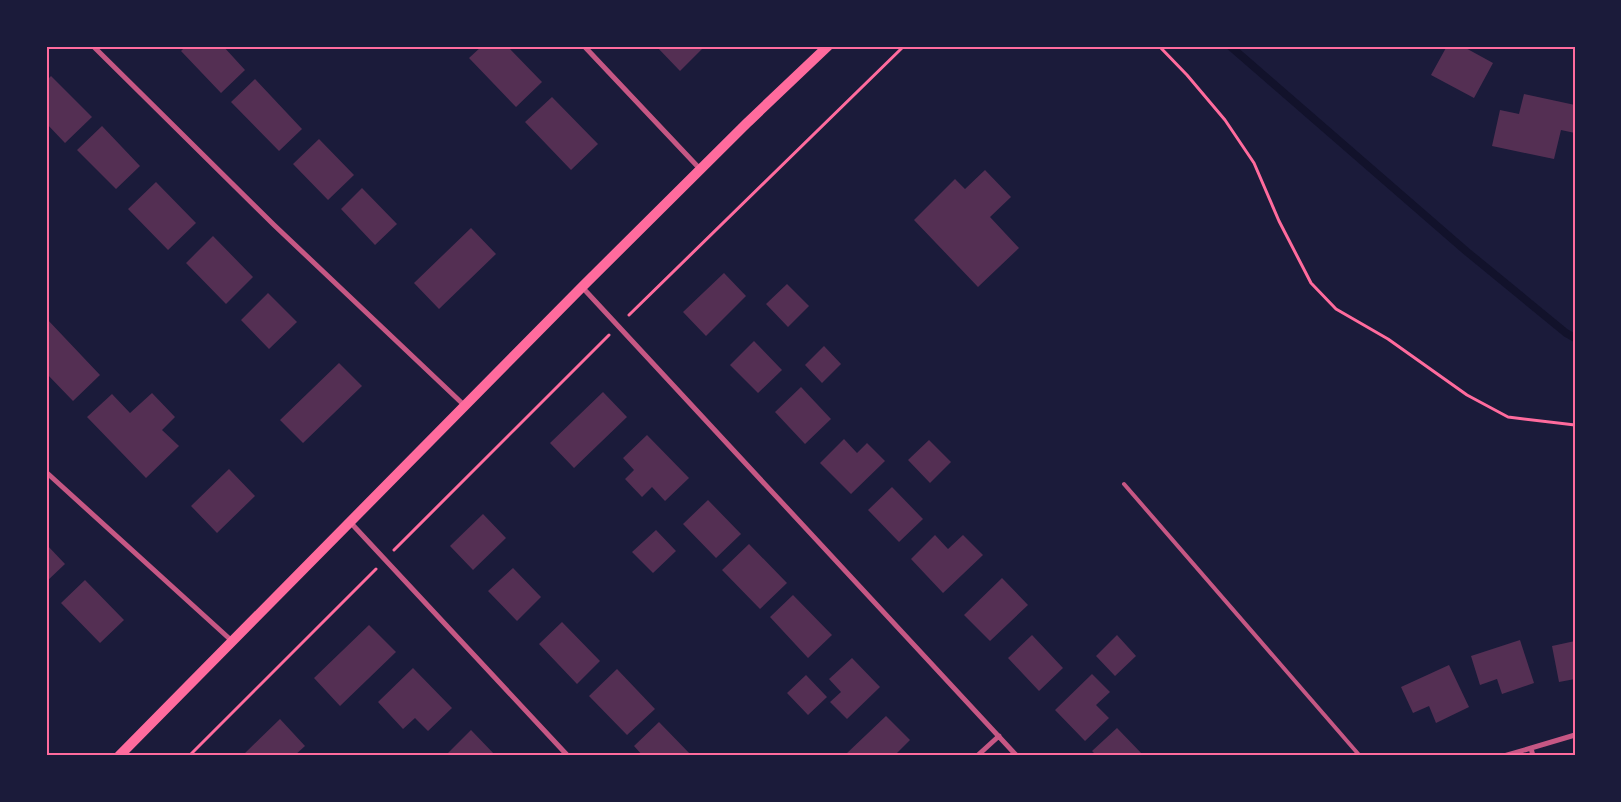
<svg xmlns="http://www.w3.org/2000/svg" width="1621" height="802" font-family="Montserrat,sans-serif">
  <style>
    .lines { fill: none; stroke-linecap: round; stroke-linejoin: round }
    .stream { stroke: #12122b; stroke-width: 8 }
    .building { fill: #542f53 }
    .path { stroke: #ff6b9d; stroke-width: 3 }
    .service { stroke: #c65784; stroke-width: 4 }
    .minor { stroke: #c65784; stroke-width: 5 }
    .secondary { stroke: #ff6b9d; stroke-width: 10 }
    .neatline { fill: none; stroke: #ff6b9d; stroke-width: 2 }
  </style>
  <rect width="100%" height="100%" fill="#1b1b3a"/>
  <g class="lines">
    <path class="stream" d="M1230,46l236,205 100,82 9,5"/>
  </g>
  <path class="building" d="M186,46h37l22,24 -24,23 -40,-42z
    M482,46h25l35,36 -26,25 -47,-49z
    M656,46h45l2,2 -23,23z
    M1447,46h15l31,17 -19,35 -43,-23z
    M51,76l41,41 -27,26 -19,-20v-42z
    M255,79l47,50 -23,22 -48,-49z
    M1524,94l51,11v28l-14,-3 -7,29 -62,-13 8,-36 19,4z
    M552,97l46,47 -27,26 -46,-48z
    M102,126l38,40 -24,23 -39,-39z
    M319,139l35,36 -26,25 -35,-36z
    M985,170l26,27 -21,20 29,31 -41,39 -64,-67 41,-41 10,10z
    M156,182l40,41 -28,27 -40,-41z
    M362,188l35,36 -22,21 -34,-36z
    M471,228l25,26 -57,55 -25,-26z
    M213,236l40,41 -27,27 -40,-41z
    M724,273l22,23 -40,40 -23,-24z
    M787,284l22,22 -21,21 -22,-23z
    M268,293l29,29 -28,27 -28,-29z
    M46,318l54,57 -27,26 -27,-28z
    M754,341l28,29 -24,23 -28,-28z
    M824,346l17,18 -19,19 -17,-18z
    M339,363l23,23 -59,57 -23,-23z
    M801,387l30,32 -26,25 -30,-32z
    M603,392l24,25 -53,51 -24,-25z
    M152,393l23,24 -13,13 17,16 -33,32 -59,-61 25,-23 18,19z
    M647,435l42,43 -24,23 -13,-14 -10,10 -17,-18 9,-9 -11,-12z
    M844,439l13,14 10,-10 18,18 -34,33 -31,-31z
    M929,440l22,22 -21,21 -22,-23z
    M229,469l26,27 -38,37 -26,-27z
    M892,487l31,32 -24,23 -31,-32z
    M708,500l33,34 -25,24 -33,-34z
    M483,514l23,24 -33,32 -23,-24z
    M656,530l20,21 -23,22 -21,-21z
    M935,535l13,14 15,-14 20,20 -40,38 -32,-34z
    M46,544l19,20 -19,18z
    M749,544l38,39 -27,26 -38,-39z
    M513,568l28,29 -24,24 -29,-30z
    M1002,578l26,27 -38,36 -26,-26z
    M85,580l39,40 -24,23 -39,-40z
    M793,595l39,40 -24,23 -38,-41z
    M562,622l38,39 -23,23 -38,-40z
    M369,625l27,27 -56,54 -26,-28z
    M1032,635l31,33 -24,23 -31,-33z
    M1117,635l19,21 -21,20 -19,-20z
    M1520,640l14,43 -32,11 -5,-15 -17,6 -9,-29z
    M1575,641v38l-16,3 -7,-36z
    M852,658l28,29 -33,32 -17,-17 11,-10 -12,-13z
    M1449,665l20,42 -33,16 -7,-17 -16,7 -12,-26z
    M413,668l39,40 -24,23 -13,-13 -12,11 -25,-27z
    M617,669l38,40 -28,26 -38,-39z
    M1092,674l18,18 -14,13 13,13 -24,23 -30,-31z
    M806,675l21,22 -19,18 -21,-22z
    M886,716l24,24 -16,16h-46l-2,-2z
    M280,719l25,27 -11,10h-52z
    M659,722l33,34h-49l-9,-10z
    M1117,728l27,28h-47l-5,-5z
    M471,730l25,26h-47l-2,-2z"/>
  <g class="lines">
    <path class="path" d="M1159,46l28,29 38,45 29,43 25,58 32,62 25,26 52,30 79,56 41,22 67,8
      M629,315l275,-269
      M394,550l215,-215
      M189,756l187,-187"/>
    <path class="service" d="M1124,484l236,272"/>
    <path class="minor" d="M93,46l181,179 191,181
      M584,46l116,123
      M582,287l435,469
      M46,472l186,169
      M350,522l218,234
      M1531,748l2,8
      M977,756l22,-20
      M1504,756l71,-21"/>
    <path class="secondary" d="M119,756l463,-469 166,-165 80,-76"/>
  </g>
  <rect width="1621" height="802" fill="none" stroke="#1b1b3a" stroke-width="95"/>
  <rect x="48" y="48" width="1526" height="706" class="neatline"/>
</svg>
